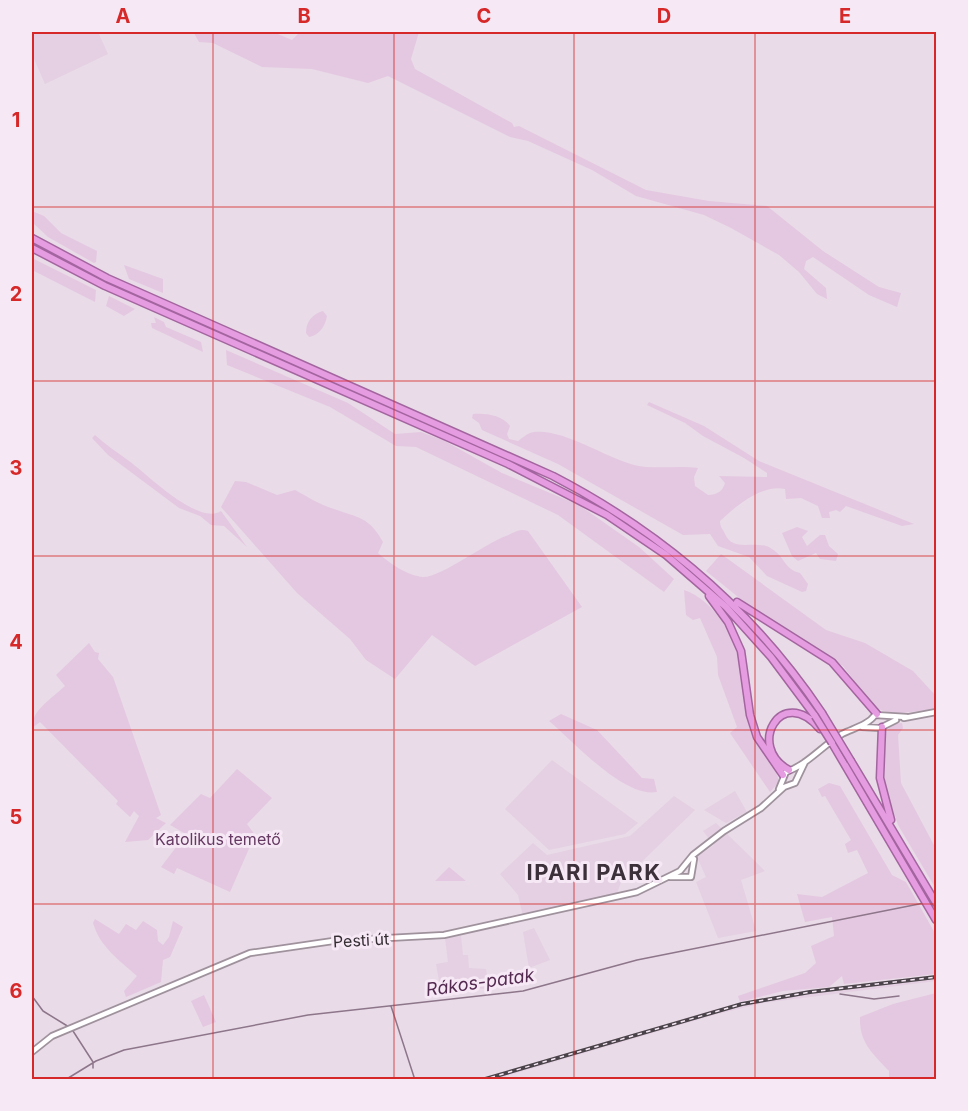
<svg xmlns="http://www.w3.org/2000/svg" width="968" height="1111" font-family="Inter,sans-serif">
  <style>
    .built { fill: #e4d0e2 }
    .green { fill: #e4c8e1 }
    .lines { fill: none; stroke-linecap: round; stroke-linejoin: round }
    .stream { stroke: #8d758a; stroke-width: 1.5 }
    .secondary-casing { stroke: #9f929d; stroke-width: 8 }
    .trunk-casing { stroke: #a3659f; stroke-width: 9 }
    .secondary { stroke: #fff; stroke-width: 4.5 }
    .trunk { stroke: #e69ce0; stroke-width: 6 }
    .rail-casing { stroke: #4a4349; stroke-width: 4 }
    .rail { stroke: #f6e8f5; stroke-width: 1.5; stroke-dasharray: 4.5; stroke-linecap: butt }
    .trunk-bridge-casing { stroke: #a3659f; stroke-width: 9; stroke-linecap: butt }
    .trunk-bridge { stroke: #e69ce0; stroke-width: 6 }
    .grid { fill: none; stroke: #d62828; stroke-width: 1.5; stroke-opacity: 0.55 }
    .labels { text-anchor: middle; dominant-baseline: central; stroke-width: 6; stroke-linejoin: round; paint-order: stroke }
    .park-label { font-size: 16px; fill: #653962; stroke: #f6e8f5 }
    .street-label { font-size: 16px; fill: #342e33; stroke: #f6e8f5 }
    .water-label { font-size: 18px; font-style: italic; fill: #542a51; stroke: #f6e8f5 }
    .district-label { font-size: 22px; font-weight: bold; letter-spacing: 1.5px; fill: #3c313b; stroke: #f6e8f5 }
    .neatline { fill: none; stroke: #d62828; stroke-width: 2 }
    .grid-label { font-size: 20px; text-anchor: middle; font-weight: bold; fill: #d62828 }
  </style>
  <rect width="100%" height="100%" fill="#e9dbe7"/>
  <path class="built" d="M32,32h66l10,22 -63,30 -13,-30z
    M552,760l86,63 -13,11 -76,16 -44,-41z
    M735,791l12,21 -21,11 -22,-13z
    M674,796l21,14 -74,72 -5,14 -93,20 -5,-21 -18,-21 33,-31 14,12 83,-19z
    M716,823l49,48 -24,9 15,51 -38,7 -22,-56 10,-5 -9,-20 17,-12 -11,-14z
    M534,928l16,32 -21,8 -6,-36z
    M461,936l2,19h5l1,13 17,1 3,19 -48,4 -5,-28 12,-2 -3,-24z
    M936,975v6l-173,22 -49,12 -218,64h-16l233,-69 49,-11z"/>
  <path class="green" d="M273,32l19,8 8,-8h119l-8,27 4,10 97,54 2,4 5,-1 127,64 63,11 58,5 56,45 56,36 22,6 -4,14 -28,-12 -56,-38 -7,4 -2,8 22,19 1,11 -10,-5 -18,-22 -20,-17 -48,-27 -27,-13 -68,-19 -44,-26 -64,-29 -18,-4 -122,-61 -20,7 -56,-14 -50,-2 -49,-24 -14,-1 -5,-9z
    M32,211l12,5 17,17 36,18 -1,11 -2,1 -46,-26 -16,-15z
    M32,258l64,32 -1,12 -63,-32z
    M124,265l39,14v14l-34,-14z
    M109,296l26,13 -11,7 -18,-10z
    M323,311l4,5c-2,10 -7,19 -18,21l-3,-4c0,-11 6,-19 17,-22z
    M154,317l10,5 2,5 35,15 2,10 -51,-24 -1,-5h5z
    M226,350l122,53 47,31 26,-2 22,8 59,33 77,32 60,42 35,32 -10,13 -106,-77 -142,-68 -20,-1 -66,-39 -103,-42z
    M649,402l55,24 55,35 155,63 -12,2 -56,-20 -6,6 -4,-2 -7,2 1,6h-8l-4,-12 -17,-8 -15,1 -1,-10c-23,-5 -49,17 -65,32 0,7 3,8 5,13 9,20 32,4 47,15 13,8 12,20 28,24l8,11 -2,7 -4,1 -35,-16 -18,-19 -31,-11 -8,-12 -27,1 -125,-71 -76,-34 -3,-7 -7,-5 1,-4c13,-1 29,1 37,12l-3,8 2,5 9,2c6,-4 9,-8 16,-9 30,-3 70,25 100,33 22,5 42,0 64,3l-4,9 1,9 13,9c9,0 15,-4 17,-12l-6,-7 48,1v-4l-23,-15 -41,-22 -18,-13 -38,-18z
    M95,435c11,10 22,17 34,26 17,12 69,65 92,50l26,36 -23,-21 -13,-1 -11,-9 -21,-8 -71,-53 -16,-17z
    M235,481l11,1 31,13 18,-5c13,7 25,15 39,19 25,9 35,8 49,33l-5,11c11,10 30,23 45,24 17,1 63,-34 83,-41 8,-3 13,-8 22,-5l54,76 -107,59 -43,-31 -37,44 -29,-19 -16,-21 -53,-46 -76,-86z
    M797,527l11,4 -6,6 5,9 13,-11h5l4,11 9,8 -2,7 -16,-2 -4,-6 -18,8 -6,-5 -10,-23z
    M721,554l105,76 39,13 48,28 23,25v13l-43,5 -18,-6 -32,-42 -95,-61 -42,-34z
    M684,590c32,11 51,48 59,79 4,20 1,42 7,61 7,18 26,33 29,52l-9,10 -40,-59 7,-6 -19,-52 -1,-18 -17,-39 -7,2 -7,-5z
    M89,643l6,9 4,1 -1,6 15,18 48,138 -5,3 10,5 -18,17 -23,2 14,-26 -5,-5 -4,6 -14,-13 2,-3 -78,-79 -8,6c-1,-17 19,-29 33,-42l-9,-11z
    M561,714l36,16 45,48 12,1 3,13c-33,6 -83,-50 -108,-71z
    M902,723l1,5 -5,7 3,48 35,66v40l-38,-64 -13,-39 -2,-51 10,-11z
    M237,769l35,29 -25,26 8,11 -25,57 -53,-24 -3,6 -13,-7 25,-33 -16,-9 31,-31 9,4z
    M829,783l11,3 52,89 14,7 30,53v39l-92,10 -2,-8 -13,11 -46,4 -43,11 -2,-6 67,-23 11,-10 -5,-17 23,-10 -2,-19 -27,5 -8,-28 25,3 46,-24 -11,-23 -9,3 -3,-9 6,-4 -26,-44 -3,1 -4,-8z
    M449,867l17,14h-31z
    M95,919l24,15 7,-10 10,6 7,-9 14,9 1,11 5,4 6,-8 4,-16 10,6 -13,30 -7,3 -2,22 -35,15 -2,-6 13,-15c-18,-16 -37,-29 -44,-53z
    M936,993v86h-47v-8c-16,-17 -30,-28 -29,-54l33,-13z
    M204,995l12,27 -13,5 -12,-26z"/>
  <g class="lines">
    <path class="stream" d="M840,994l34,5 25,-3
      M32,996l11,15 26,16
      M391,1006l24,74
      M73,1031l20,31v6
      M65,1080l31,-19 28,-11 184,-35 215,-24 114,-31 287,-57"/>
    <defs>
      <path id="secondary" d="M904,718l32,-6
        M862,727l18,1 16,-8
        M779,789l7,-17c21,-7 37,-27 56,-38 12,-6 26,-9 33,-19l32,2
        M670,877h21l3,-18
        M32,1052l20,-16 198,-83 83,-12 111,-6 193,-43 43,-21 13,-16 31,-24 37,-23 23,-21 11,-4 10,-21"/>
      <path id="trunk" d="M32,238l75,40 446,198c110,57 200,134 269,237
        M32,248l73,38 403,178 99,51 59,40 60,52 45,50 44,59
        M709,596l19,26 13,29 9,64 7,22 26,38
        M737,602l95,60 45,52
        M882,727l-2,51 11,42
        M832,743l104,177
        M851,761l85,142
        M789,770c-43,-23 -8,-87 31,-41"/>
    </defs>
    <use href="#secondary" class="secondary-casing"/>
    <use href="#trunk" class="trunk-casing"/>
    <use href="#secondary" class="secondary"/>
    <use href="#trunk" class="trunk"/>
    <defs>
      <path id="rail" d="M482,1080l260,-76 68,-12 126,-15"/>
    </defs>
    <use href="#rail" class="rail-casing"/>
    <use href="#rail" class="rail"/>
    <defs>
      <path id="trunk-bridge" d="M822,713l29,48
        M815,716l17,27"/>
    </defs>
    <use href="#trunk-bridge" class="trunk-bridge-casing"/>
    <use href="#trunk-bridge" class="trunk-bridge"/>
  </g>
  <path class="grid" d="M213,32v1048M394,32v1048M574,32v1048M755,32v1048M32,207h904M32,381h904M32,556h904M32,730h904M32,904h904"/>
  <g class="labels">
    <g class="park-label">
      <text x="218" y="839">Katolikus temető</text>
    </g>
    <g class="street-label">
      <text transform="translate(361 940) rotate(-3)">Pesti út</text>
    </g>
    <g class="water-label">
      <text transform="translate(480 982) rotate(-8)">Rákos-patak</text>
    </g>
    <g class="district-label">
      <text x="594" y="872">IPARI PARK</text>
    </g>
  </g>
  <rect width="968" height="1111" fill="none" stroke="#f6e8f5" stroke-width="66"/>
  <rect x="33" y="33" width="902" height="1045" class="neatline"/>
  <g class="grid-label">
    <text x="123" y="23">A</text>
    <text x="304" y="23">B</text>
    <text x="484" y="23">C</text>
    <text x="664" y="23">D</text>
    <text x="845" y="23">E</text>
    <text x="16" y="127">1</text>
    <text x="16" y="301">2</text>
    <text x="16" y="475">3</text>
    <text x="16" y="649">4</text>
    <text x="16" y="824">5</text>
    <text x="16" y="998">6</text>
  </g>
</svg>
